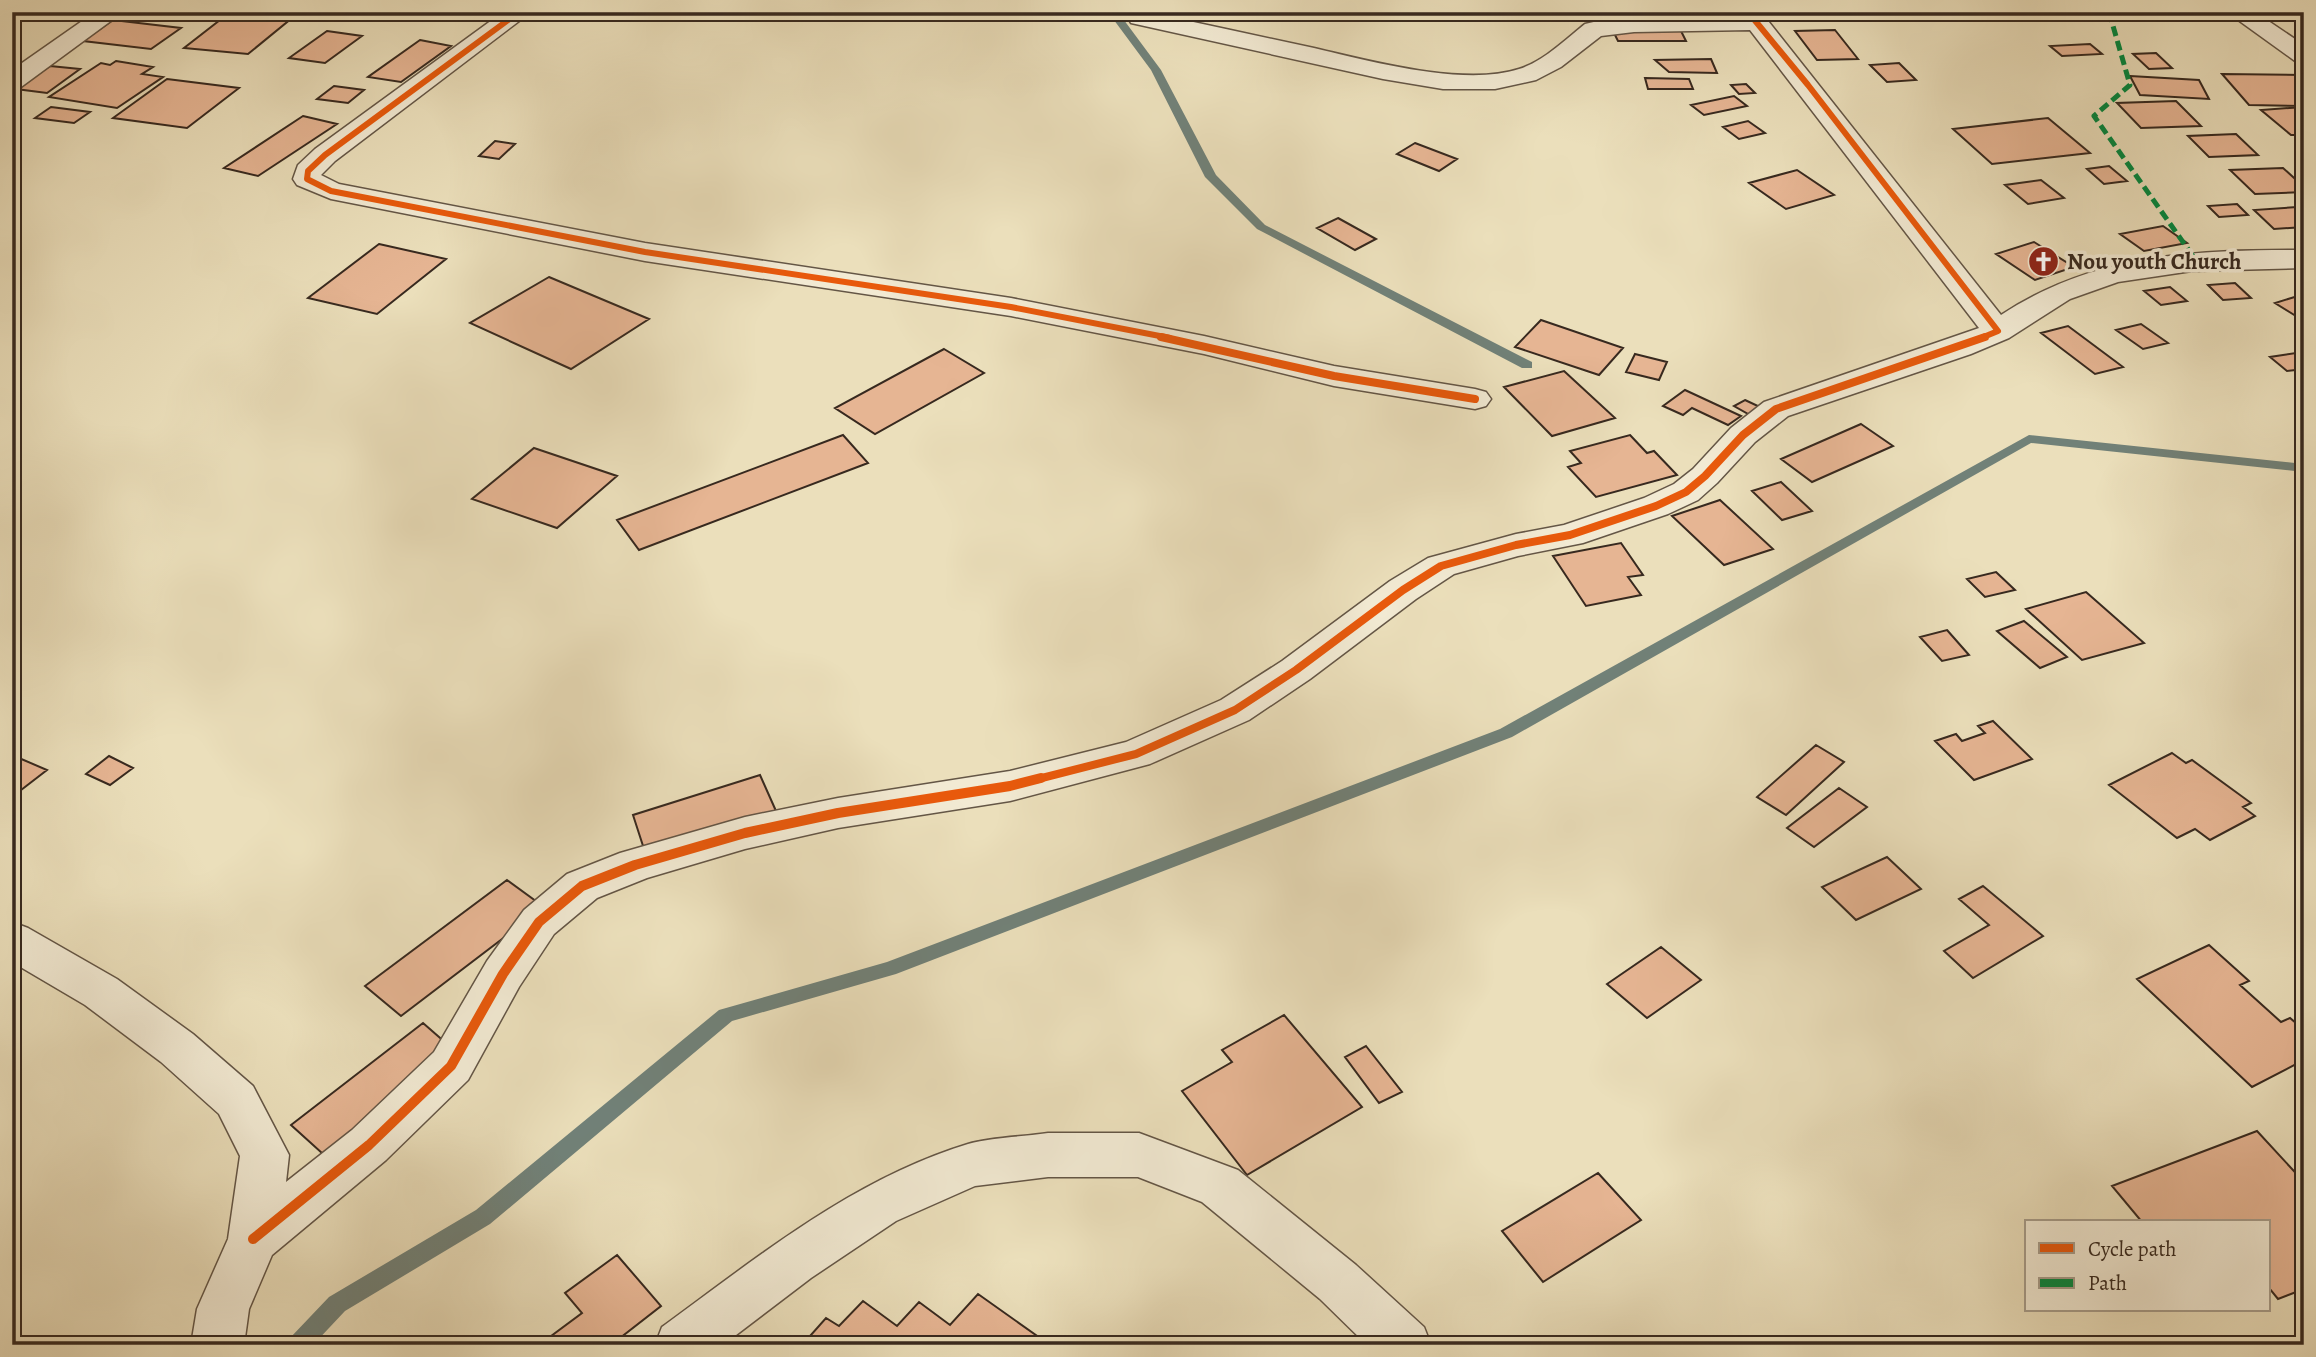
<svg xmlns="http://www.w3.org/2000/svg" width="2316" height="1357" font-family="Alegreya,serif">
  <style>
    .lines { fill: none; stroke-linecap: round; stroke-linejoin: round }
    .stream { fill: #718178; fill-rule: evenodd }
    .building { fill: #e6b593; stroke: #37291f; stroke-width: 2 }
    .street-casing { stroke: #645646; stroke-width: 3 }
    .street { fill: #f2ead3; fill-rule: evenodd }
    .quiet { stroke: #00873e; stroke-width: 5; stroke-dasharray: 10 5; stroke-linecap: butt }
    .cycleway-far2-casing { stroke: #f2ead3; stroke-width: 10 }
    .cycleway-far1-casing { stroke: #f2ead3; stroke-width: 12 }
    .cycleway-casing { stroke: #f2ead3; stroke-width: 15 }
    .cycleway-far2 { stroke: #e8590c; stroke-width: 6 }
    .cycleway-far1 { stroke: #e8590c; stroke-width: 8 }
    .cycleway { stroke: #e8590c; stroke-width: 10 }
    .labels { text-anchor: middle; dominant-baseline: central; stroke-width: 7; stroke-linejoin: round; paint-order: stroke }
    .far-poi-label { font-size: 23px; font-weight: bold; fill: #37291f; stroke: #f2ead3; text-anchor: start }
  </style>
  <rect width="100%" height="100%" fill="#ebdfbb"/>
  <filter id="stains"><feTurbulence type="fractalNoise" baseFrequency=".00286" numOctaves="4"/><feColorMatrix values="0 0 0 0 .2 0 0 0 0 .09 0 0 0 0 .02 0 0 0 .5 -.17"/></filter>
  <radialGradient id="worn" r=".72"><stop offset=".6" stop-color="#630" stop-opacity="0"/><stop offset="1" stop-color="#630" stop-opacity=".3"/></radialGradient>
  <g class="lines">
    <path class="stream" d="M1108,12h10l43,58 55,105 49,50 267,137v6h-10l-265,-139 -52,-52 -54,-107z
      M2029,435l275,29v8l-273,-29 -519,294 -616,237 -164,47 -242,203 -145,87 -32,34h-26l3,-7 39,-41 147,-87 243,-200 168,-48 613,-233z"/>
  </g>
  <path class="building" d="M229,13l63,5 -44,36 -64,-6z
    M113,20l68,8 -30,21 -68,-8z
    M1835,30l23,29 -41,1 -22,-29z
    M327,31l35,5 -37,27 -36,-5z
    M1613,31h68l5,10h-68z
    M420,40l31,6 -50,36 -33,-5z
    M2090,44l12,10 -40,2 -12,-10z
    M2156,53l16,15 -23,1 -16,-15z
    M1711,59l6,14 -48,-1 -14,-12z
    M116,61l37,6 -11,7 21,3 -46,31 -68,-11 52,-34 9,2z
    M1899,63l17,17 -29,2 -17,-17z
    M50,66l30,3 -33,24 -31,-4z
    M2222,74l81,1 1,10h-7l7,7v14l-55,-1z
    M2130,76l69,4 10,19 -69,-4z
    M1645,78l44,1 4,10h-45z
    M167,79l72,9 -52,40 -74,-10z
    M1746,84l9,9 -16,1 -8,-9z
    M334,86l30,4 -16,13 -31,-4z
    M1734,96l13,10 -43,9 -13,-10z
    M2176,101l25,25 -60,2 -24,-25z
    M51,107l39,5 -16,11 -39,-5z
    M2304,107v28h-13l-30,-25z
    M303,116l34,8 -79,52 -34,-8z
    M2048,118l42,35 -98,11 -39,-35z
    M1748,121l17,12 -26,6 -16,-12z
    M2236,134l22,21 -49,2 -21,-21z
    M495,141l20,3 -16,15 -20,-3z
    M1415,143l42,16 -18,12 -42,-17z
    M2109,166l18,15 -23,3 -17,-15z
    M2283,168l21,19v5l-49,2 -25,-24z
    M1797,170l37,25 -48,14 -37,-26z
    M2041,180l23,18 -36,6 -23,-19z
    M2237,204l11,11 -29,2 -11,-11z
    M2297,207l7,6v14l-30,2 -20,-19z
    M1338,218l38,21 -21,11 -38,-22z
    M2163,226l24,17 -43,8 -24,-17z
    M2034,242l40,25 -39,13 -39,-26z
    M379,244l67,15 -69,55 -69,-16z
    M549,277l100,42 -78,50 -101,-46z
    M2235,283l16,15 -28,2 -15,-15z
    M2170,287l17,14 -26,4 -17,-14z
    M2301,295l3,2v24l-29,-18z
    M1541,320l82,28 -24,27 -84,-28z
    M2141,324l27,19 -25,6 -27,-19z
    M2068,326l55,41 -28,7 -54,-41z
    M944,349l40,24 -109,61 -40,-26z
    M2296,353l8,6v10l-17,2 -17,-14z
    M1635,354l32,8 -8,18 -33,-8z
    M1564,371l51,47 -63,18 -48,-49z
    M1685,390l56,26 -13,9 -36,-17 -9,7 -20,-9z
    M1745,400l15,7 -10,8 -16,-9z
    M1861,424l32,22 -81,36 -31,-23z
    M843,435l25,28 -229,87 -22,-30z
    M1630,435l17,18 7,-2 23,24 -81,22 -28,-30 13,-4 -11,-12z
    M534,448l83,28 -60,52 -85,-29z
    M1781,482l31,29 -30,9 -30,-29z
    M1720,500l53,49 -49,16 -52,-49z
    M1621,543l22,32 -15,2 13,18 -55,11 -33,-50z
    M1996,572l19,18 -30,7 -18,-18z
    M2086,592l58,51 -62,17 -56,-51z
    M2024,621l43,36 -27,11 -43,-37z
    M1947,630l22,25 -27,6 -22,-24z
    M1993,721l39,38 -58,21 -39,-39 21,-7 6,7 23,-8 -7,-7z
    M1816,745l28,17 -58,53 -29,-18z
    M2172,753l14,10 6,-3 59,43 -8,4 12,9 -45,24 -15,-11 -18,9 -68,-53z
    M12,755l35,15 -35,27z
    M109,756l24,12 -23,17 -24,-11z
    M760,775l16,36 -131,41 -12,-37z
    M1839,788l28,19 -53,40 -27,-19z
    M1887,857l34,32 -65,31 -34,-33z
    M507,880l37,27 -143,109 -36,-30z
    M1983,886l60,50 -70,42 -29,-27 45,-26 -30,-26z
    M2209,945l40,36 -9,4 41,37 9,-4 14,12v30l-52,27 -115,-108z
    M1661,947l40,33 -54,38 -40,-34z
    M1284,1015l78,92 -115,68 -65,-84 50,-29 -10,-12z
    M423,1023l32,28 -132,103 -32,-29z
    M1366,1046l36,46 -23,11 -34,-46z
    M2257,1131l47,51v107l-26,10 -9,-11v-66h-127l-30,-36z
    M1598,1173l43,47 -98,62 -41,-51z
    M617,1255l44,51 -50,39h-72l43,-32 -17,-20z
    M978,1294l62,44 -5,7h-233l24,-27 13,8 24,-25 34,25 22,-24 31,23z
    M1179,1337l29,8h-32z"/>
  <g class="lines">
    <defs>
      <path id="street" d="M95,12h28l-102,75 -9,3v-20z
        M503,12h28l-196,149 -14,14 18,9 306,59 366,55 193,38 130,30 141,23 11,3 5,7 -5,7 -11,3 -141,-23 -130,-32 -193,-38 -366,-55 -314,-62 -34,-14 -4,-6 5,-14 17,-16z
        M1147,12c56,12 111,24 167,36 56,13 150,39 205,21 25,-8 46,-29 66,-45 49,-12 104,-7 154,-8l-3,-4h25l240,303c94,-62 194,-65 303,-65v18l-112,3 -74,11 -48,17 -61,39 -38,16 -183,62 -33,26 -38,41 -19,17 -30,14 -85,29 -65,13 -64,18 -38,25 -106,80 -61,41 -99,44 -140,37 -172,27 -93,21 -98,29 -50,20 -43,36 -35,53 -51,93 -82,80 -114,95 -23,54 -5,36h-53l6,-36 31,-70 12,-83 -21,-42 -58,-52 -76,-57 -73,-43v-40l16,6 89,51 76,55 60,52 36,69 -3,27 66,-52 82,-78 53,-91 37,-51 43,-36 53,-21 125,-36 93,-19 172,-27 116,-29 95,-42 61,-39 108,-80 38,-23 88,-24 48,-9 80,-27 30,-14 19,-15 38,-41 33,-26 215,-74 -229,-298 -116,2 -33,4 -40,31 -25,13 -41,9h-52l-60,-10 -252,-56 -3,-5 3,-5z
        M2227,12h28l49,33v18l-9,-2z
        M1048,1133h91l99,37 118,95 68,62 7,18h-64l-47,-46 -118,-97 -64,-25h-90l-73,9 -79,35 -85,57 -88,67h-68l7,-18c96,-70 191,-148 306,-183 25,-7 54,-7 80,-11z"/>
    </defs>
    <use href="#street" class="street-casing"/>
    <use href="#street" class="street"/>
    <path class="quiet" d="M2109,12l21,73 -36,31 101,143"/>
    <defs>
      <path id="cycleway-far2" d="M519,12l-194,143 -17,16 -1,8 24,12 314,61 366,55 159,31
        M1748,12l60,73 190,246 -17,7"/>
      <path id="cycleway-far1" d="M1161,337l173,39 141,23
        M1034,780l102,-26 99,-44 61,-40 107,-80 38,-24 75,-21 54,-10 86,-29 30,-14 19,-16 38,-41 33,-26 209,-72"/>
      <path id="cycleway" d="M253,1239l116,-94 82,-79 52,-92 36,-52 43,-36 53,-21 110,-32 93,-20 172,-27 31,-8"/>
    </defs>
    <use href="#cycleway-far2" class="cycleway-far2-casing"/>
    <use href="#cycleway-far1" class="cycleway-far1-casing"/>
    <use href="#cycleway" class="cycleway-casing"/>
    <use href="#cycleway-far2" class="cycleway-far2"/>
    <use href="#cycleway-far1" class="cycleway-far1"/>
    <use href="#cycleway" class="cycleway"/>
  </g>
  <defs>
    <symbol id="church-disc" viewBox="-11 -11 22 22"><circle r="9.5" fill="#8f2418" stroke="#f2ead3"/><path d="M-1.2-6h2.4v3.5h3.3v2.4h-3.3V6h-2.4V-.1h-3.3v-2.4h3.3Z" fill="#fff"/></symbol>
  </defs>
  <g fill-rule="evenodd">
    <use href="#church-disc" x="2026" y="244" width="35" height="35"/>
  </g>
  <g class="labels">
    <g class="far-poi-label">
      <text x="2067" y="261">Nou youth Church</text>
    </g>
  </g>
  <rect width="2316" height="1357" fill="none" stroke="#ebdfbb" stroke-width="42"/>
  <rect x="14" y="14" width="2288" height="1329" fill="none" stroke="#37291f" stroke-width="3.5"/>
  <rect x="21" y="21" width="2274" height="1315" fill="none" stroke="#37291f" stroke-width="2"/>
  <rect x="2025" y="1220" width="245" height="91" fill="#f2ead3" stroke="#a79d8b" stroke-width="2"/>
  <rect x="2039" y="1243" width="35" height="10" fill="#e8590c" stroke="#a79d8b" stroke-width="2"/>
  <text x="2088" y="1256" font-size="21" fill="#37291f">Cycle path</text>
  <rect x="2039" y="1278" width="35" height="10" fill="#00873e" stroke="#a79d8b" stroke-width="2"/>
  <text x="2088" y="1290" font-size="21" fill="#37291f">Path</text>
  <rect width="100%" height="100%" filter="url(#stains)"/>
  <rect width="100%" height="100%" fill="url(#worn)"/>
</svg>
